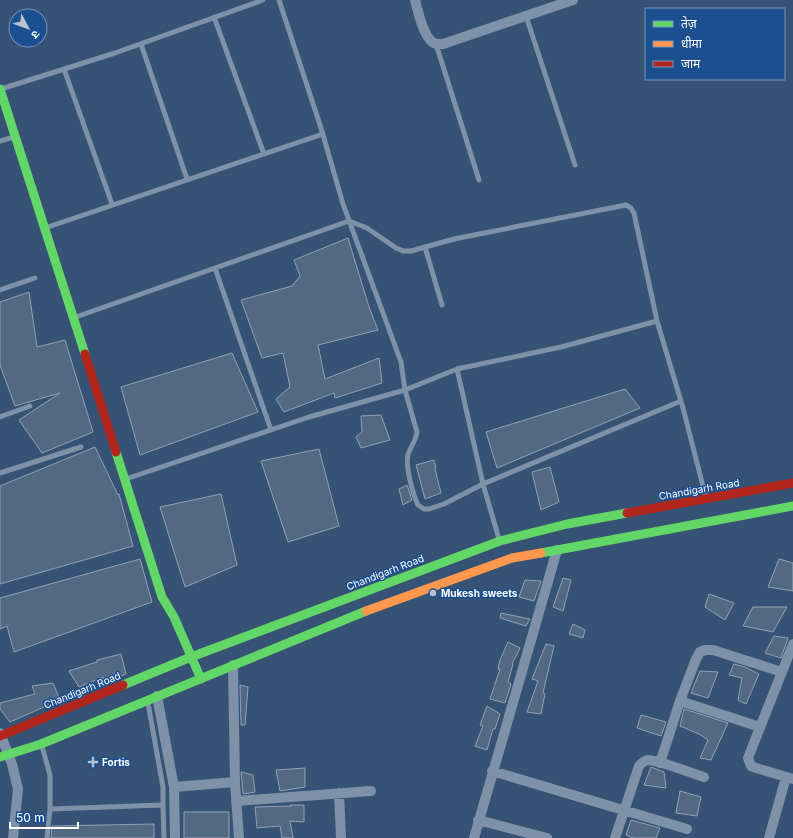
<svg xmlns="http://www.w3.org/2000/svg" width="793" height="838" font-family="Inter,'Noto Sans Devanagari',sans-serif">
  <style>
    .building { fill: #526984; stroke: #92a2b6 }
    .lines { fill: none; stroke-linecap: round; stroke-linejoin: round }
    .lane { stroke: #7d92a8; stroke-width: 5 }
    .street { stroke: #7d92a8; stroke-width: 10 }
    .fast { stroke: #63d668; stroke-width: 9 }
    .slow { stroke: #ff974d; stroke-width: 9 }
    .jam { stroke: #b3261e; stroke-width: 9 }
    .poi-dot { fill: #b9c2ce; stroke: #1b4f8f; stroke-width: 1.5 }
    .labels { text-anchor: middle; dominant-baseline: central; stroke-width: 3; stroke-linejoin: round; paint-order: stroke }
    .street-label { font-size: 10px; fill: #fff; stroke: #1b4f8f }
    .poi-label { font-size: 10px; font-weight: bold; fill: #fff; stroke: #1b4f8f; text-anchor: start }
  </style>
  <rect width="100%" height="100%" fill="#365274"/>
  <path class="building" d="M348,238l21,69 9,23 -60,15 7,34 54,-21 3,25 -47,15 -1,-5 -50,19 -8,-13 14,-12 -7,-34 -21,5 -21,-58 51,-14 8,-10 -6,-16z
    M29,292l8,55 28,-7 28,92 -51,21 -23,-33 41,-27 -45,13 -15,-41v-63z
    M232,353l26,59 -118,43 -19,-68z
    M625,389l15,19 -143,60 -11,-36z
    M381,415l9,25 -29,8 -5,-11 6,-5 -1,-16z
    M95,447l23,48 1,-1 14,52 -133,38v-98z
    M319,449l20,77 -51,16 -27,-81z
    M434,460l2,8 -1,1 6,24 -16,6 -9,-34z
    M550,467l9,35 -18,8 -9,-38z
    M407,485l5,15 -9,5 -4,-16z
    M221,494l16,71 -52,22 -25,-80z
    M140,559l12,43 -138,50 -7,-26 -7,3v-31z
    M779,559l14,4v28l-25,-4z
    M563,578l8,2 -8,31 -10,-4z
    M525,580l16,1 -7,20 -15,-4z
    M709,594l25,9 -9,17 -20,-13z
    M753,607h34l-14,25 -30,-6z
    M501,613l29,6 -4,7 -26,-8z
    M573,624l12,6 -2,8 -14,-4z
    M774,636l14,2 -7,20 -16,-5z
    M508,642l12,6 -8,16h1l-5,18 3,2 -6,19 -15,-4 10,-30h-2l2,-9z
    M546,644l8,2 -11,47 2,1 -4,20 -14,-2 11,-31 -6,-2z
    M121,654l5,20 -21,9 -2,-6 -24,10 -10,-16 28,-9v-2z
    M734,664l11,3 14,7 -13,30 -8,-4 4,-22 -13,-3z
    M700,671l18,1 -10,26 -17,-5z
    M53,683l7,17 -50,22 -10,-13v-6l35,-9 -3,-8z
    M240,685l8,2 -3,38h-4z
    M487,706l13,8 -5,15h-2l-6,21 -12,-4 8,-20 -3,-1z
    M684,709l44,14 -17,37 -11,-2 8,-18 -9,-6 -19,-8z
    M641,715l25,7 -5,14 -24,-8z
    M651,767l13,5 2,16 -22,-3z
    M305,768v19l-25,4 -4,-21z
    M241,772l12,3 2,17 -12,2z
    M680,791l21,6 -4,19 -21,-3z
    M290,805h14v17l-14,-1 3,17h-11l-2,-12 -23,2 -2,-21 36,-1z
    M184,812h45v26h-45z
    M631,820l29,8 -4,10h-23l-7,-3z
    M154,824v14h-103l1,-12z"/>
  <g class="lines">
    <path class="lane" d="M279,0l42,128 22,76 58,158 4,28 12,42c-1,9 -7,15 -9,23 -3,10 5,40 10,50l6,4h5l15,-5 39,-20 198,-83
      M526,16l49,149
      M214,17l50,137
      M141,44l46,135
      M436,44l43,136
      M64,69l48,135
      M1,89l114,-36 148,-53
      M0,141l14,-4
      M45,228l278,-94
      M425,247l17,58
      M215,268l56,162
      M0,290l35,-12
      M73,318l276,-97 18,7 29,20 7,3h8l43,-12 172,-34 5,3 3,5 23,108 26,87 23,90
      M457,369l26,115 16,55
      M0,417l30,-11
      M0,473l81,-26
      M126,479l183,-62 96,-27 52,-21 104,-22 96,-26
      M42,746l8,29v34l113,-4v-18l-15,-84
      M163,805l1,33
      M47,838l3,-29"/>
    <path class="street" d="M415,0c3,11 9,42 22,44 2,0 4,0 6,0l130,-44
      M793,644l-45,114 3,8 5,2 37,11
      M233,665l2,117 4,56
      M157,696l17,91 1,51
      M680,701l80,26
      M0,733l12,31 6,25 -5,49
      M660,763l20,-62 16,-42 4,-7 5,-2h8l69,22
      M492,771l195,58
      M174,787l61,-5
      M339,793l2,45
      M236,801l135,-10
      M478,820l69,18
      M474,838l83,-288
      M615,838l24,-72c3,-3 4,-5 8,-6 12,0 44,13 57,17
      M769,838l17,-61"/>
    <path class="fast" d="M0,89l85,265
      M116,452l46,145 12,20 27,62
      M541,553l252,-47
      M123,685l68,-28 309,-116 67,-17 60,-11
      M0,757l41,-13 325,-133"/>
    <path class="slow" d="M366,611l146,-53 29,-5"/>
    <path class="jam" d="M85,354l31,98
      M627,513l166,-30
      M0,736l123,-51"/>
  </g>
  <g class="poi-dot">
    <circle cx="433" cy="593" r="4"/>
    <path d="M91 756h4v4h4v4h-4v4h-4v-4h-4v-4h4z"/>
  </g>
  <g class="labels">
    <g class="street-label">
      <text transform="translate(699 489) rotate(-10)">Chandigarh Road</text>
      <text transform="translate(385 572) rotate(-21)">Chandigarh Road</text>
      <text transform="translate(82 690) rotate(-22)">Chandigarh Road</text>
    </g>
    <g class="poi-label">
      <text x="441" y="593">Mukesh sweets</text>
      <text x="102" y="762">Fortis</text>
    </g>
  </g>
  <rect x="645" y="8" width="140" height="72" fill="#1b4f8f" stroke="#7695bc"/>
  <rect x="653" y="21" width="20" height="6" fill="#63d668" stroke="#7695bc"/>
  <text x="681" y="28" font-size="12" fill="#ffffff">तेज़</text>
  <rect x="653" y="41" width="20" height="6" fill="#ff974d" stroke="#7695bc"/>
  <text x="681" y="48" font-size="12" fill="#ffffff">धीमा</text>
  <rect x="653" y="61" width="20" height="6" fill="#b3261e" stroke="#7695bc"/>
  <text x="681" y="68" font-size="12" fill="#ffffff">जाम</text>
  <g transform="translate(28 28) rotate(131)"><circle r="19" fill="#1b4f8f" stroke="#7695bc"/>
  <path d="M0-3L7 15L0 10L-7 15Z" fill="#b9c2ce"/>
  <text y="-6" font-size="11" font-weight="bold" text-anchor="middle" fill="#ffffff">उ</text>
  </g>
  <path d="M10 822v6h68v-6" fill="none" stroke="#ffffff" stroke-width="2"/>
  <text x="16" y="822" font-size="12" fill="#ffffff" stroke="#1b4f8f" stroke-width="3" paint-order="stroke">50 m</text>
</svg>
